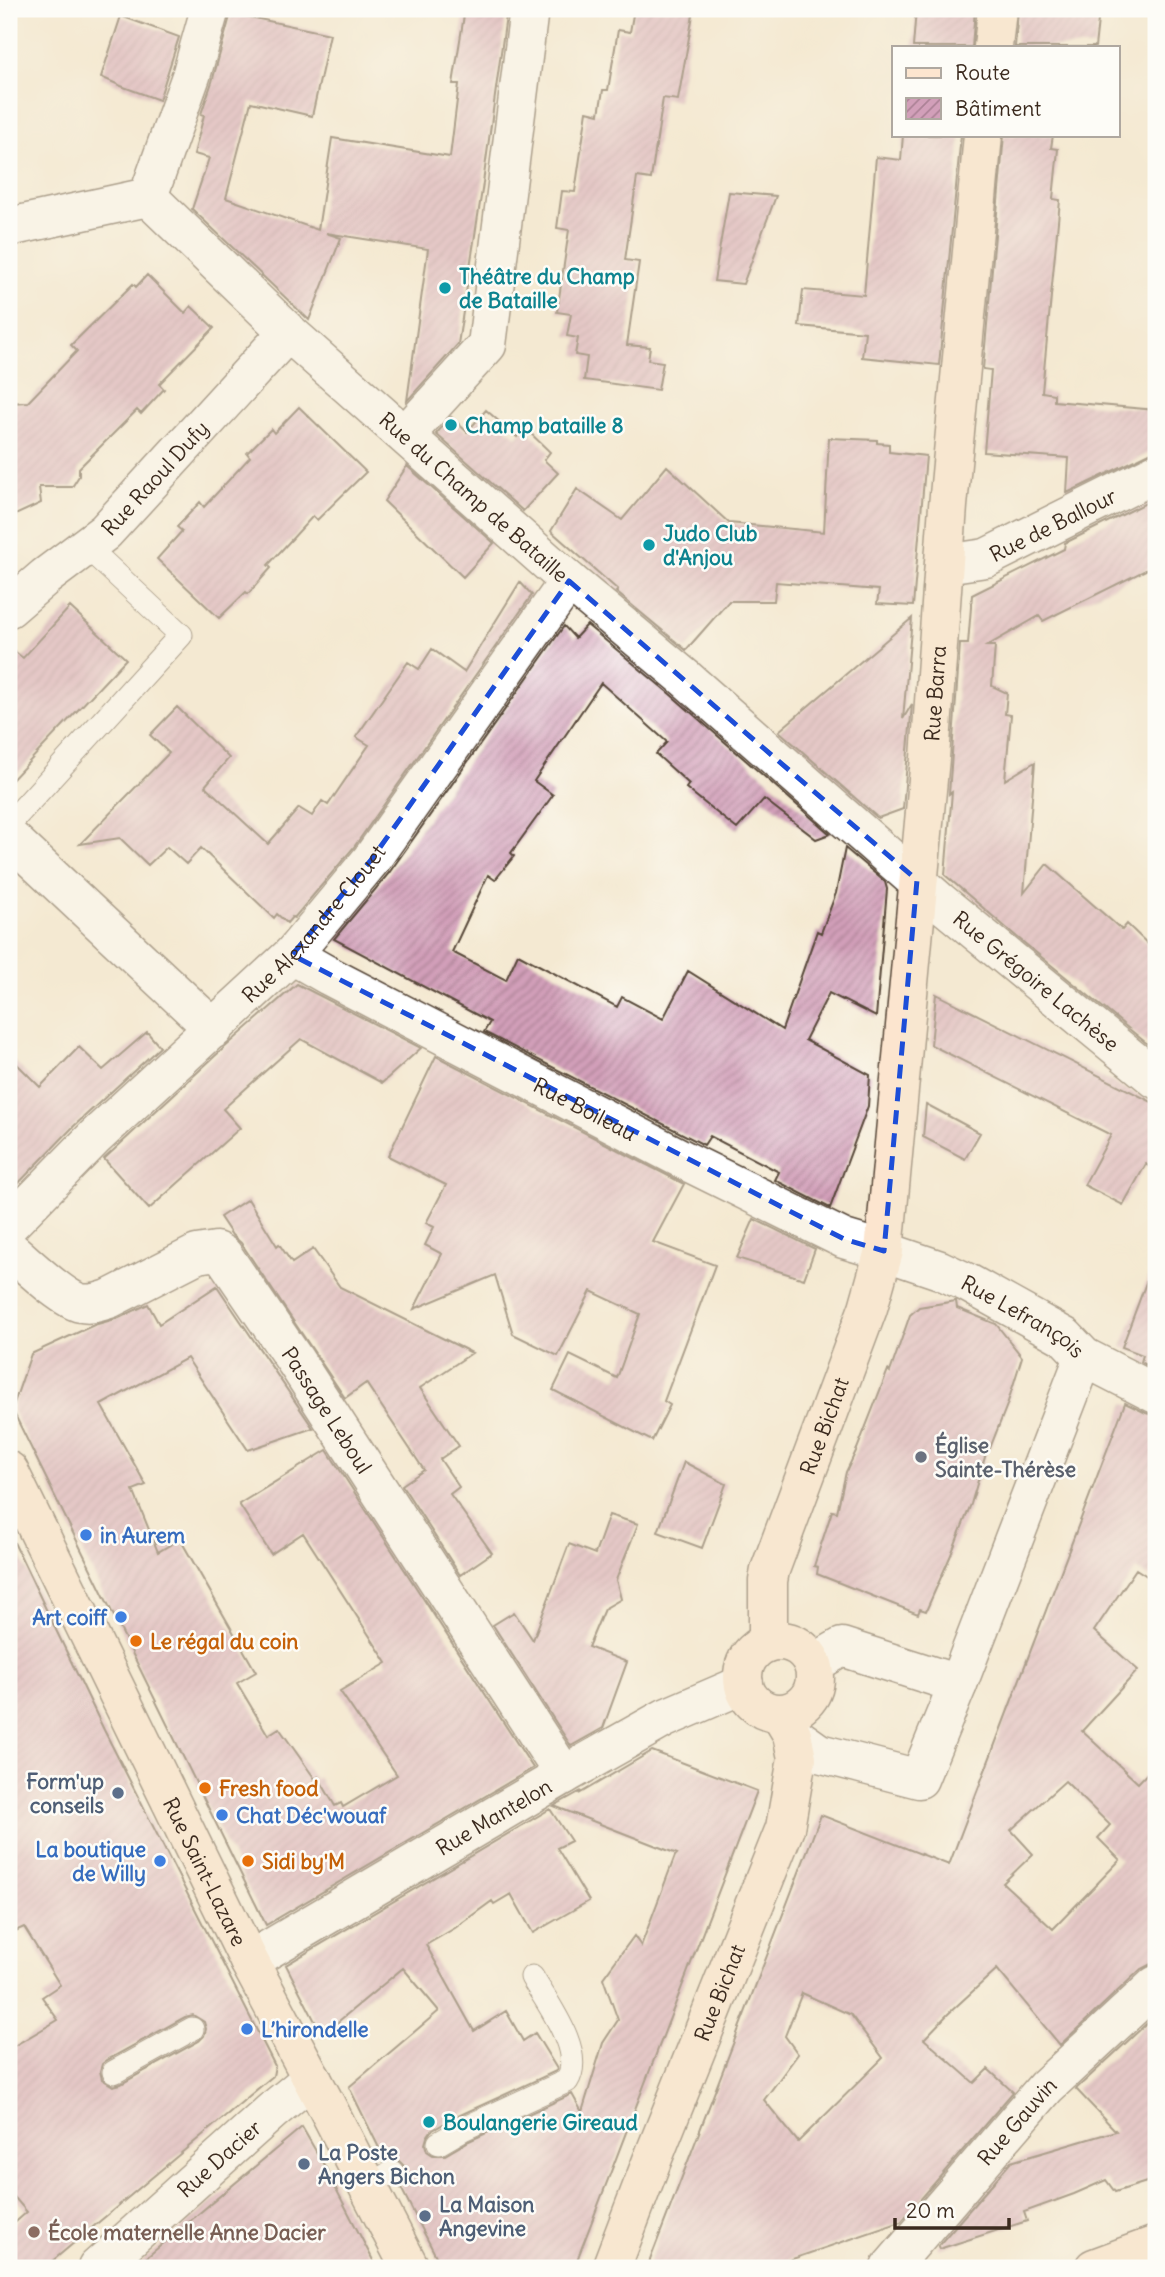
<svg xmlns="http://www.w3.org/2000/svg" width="1165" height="2277" font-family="Delius,sans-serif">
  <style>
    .building { fill: url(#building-hatch); fill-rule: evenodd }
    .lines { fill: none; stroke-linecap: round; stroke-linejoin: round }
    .lane-casing { stroke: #574739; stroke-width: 25 }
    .street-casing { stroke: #574739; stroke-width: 41 }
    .secondary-casing { stroke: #574739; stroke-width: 41 }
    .lane { stroke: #fff; stroke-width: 23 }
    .street { stroke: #fff; stroke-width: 38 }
    .secondary { stroke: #fce5cf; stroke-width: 38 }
    .marked { fill: none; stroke: #1d4ed8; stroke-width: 5; stroke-dasharray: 14 9; stroke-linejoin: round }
    .culture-dot { fill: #0f9aa8; stroke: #fdfcf7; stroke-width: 2.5 }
    .worship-dot { fill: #6b7280; stroke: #fdfcf7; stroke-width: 2.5 }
    .shop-dot { fill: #3f7fe0; stroke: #fdfcf7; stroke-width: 2.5 }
    .food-dot { fill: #e8710a; stroke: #fdfcf7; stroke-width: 2.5 }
    .service-dot { fill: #5c6f8a; stroke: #fdfcf7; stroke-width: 2.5 }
    .education-dot { fill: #8d6e63; stroke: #fdfcf7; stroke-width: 2.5 }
    .labels { text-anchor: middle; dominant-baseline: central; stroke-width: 5; stroke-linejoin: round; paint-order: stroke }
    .culture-label { font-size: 21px; font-weight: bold; fill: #0d838f; stroke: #fdfcf7; text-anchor: start }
    .street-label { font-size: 21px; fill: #3b2a1e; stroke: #fdfcf7 }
    .worship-label { font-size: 21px; font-weight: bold; fill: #5b616d; stroke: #fdfcf7; text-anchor: start }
    .shop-label { font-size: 21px; font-weight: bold; fill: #366cbe; stroke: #fdfcf7; text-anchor: start }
    .food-label { font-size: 21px; font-weight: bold; fill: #c56008; stroke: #fdfcf7; text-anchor: start }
    .service-label { font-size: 21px; font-weight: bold; fill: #4e5e75; stroke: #fdfcf7; text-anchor: start }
    .education-label { font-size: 21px; font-weight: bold; fill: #785e54; stroke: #fdfcf7; text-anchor: start }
  </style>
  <defs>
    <pattern id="building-hatch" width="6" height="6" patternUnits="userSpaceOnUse" patternTransform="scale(1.75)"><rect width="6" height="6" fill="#d29fb9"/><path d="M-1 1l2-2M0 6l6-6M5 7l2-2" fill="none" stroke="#ac8296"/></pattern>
  </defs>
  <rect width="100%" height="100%" fill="#fdfcf7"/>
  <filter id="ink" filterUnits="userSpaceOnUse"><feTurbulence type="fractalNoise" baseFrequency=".0143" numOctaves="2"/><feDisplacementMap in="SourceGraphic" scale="14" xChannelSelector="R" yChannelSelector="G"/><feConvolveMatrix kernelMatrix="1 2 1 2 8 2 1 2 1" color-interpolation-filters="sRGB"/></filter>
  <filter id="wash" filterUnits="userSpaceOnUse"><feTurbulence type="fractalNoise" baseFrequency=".00686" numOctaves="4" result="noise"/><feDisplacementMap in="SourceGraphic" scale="28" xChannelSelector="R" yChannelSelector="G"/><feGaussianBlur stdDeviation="1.57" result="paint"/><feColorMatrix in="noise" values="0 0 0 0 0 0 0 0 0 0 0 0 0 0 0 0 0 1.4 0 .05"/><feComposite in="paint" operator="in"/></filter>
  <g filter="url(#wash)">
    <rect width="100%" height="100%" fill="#f4e9d2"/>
    <g id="blocks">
      <path class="building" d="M465,9h42l-25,181 -24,154 -51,57 21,-152 -102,-16 15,5 -32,82 -117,-111 17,-51 -15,-4 10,-39 -3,-1 11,-32 19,-69 99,21 -18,82 -61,-14 -25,96 92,32 14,-92 118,19 9,-73h-6z
        M634,9h60l-16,91 -15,-2 -12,81 -14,-2 -12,83 14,2 -12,83 23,2 -2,13 15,2 -5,28 -74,-10 3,-23 -12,-2 3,-17 -11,-2 4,-22 -14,-2 12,-82 -12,-2 5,-37 13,1 12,-81 12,3 4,-24h5l10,-60 12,2z
        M916,9h59l-3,38h-59z
        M1018,9l81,2 -4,36h-80z
        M121,16l58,21 -20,63 -38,-14 -20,-9z
        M903,135h58l-22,230 -77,-8 3,-25 -66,-6 4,-36 61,5 12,-138 25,3z
        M1004,135h49l-2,13 7,1 -5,50 7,1 -18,192 12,2v7l102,9v40l-89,43 2,-35 -85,-6 7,-82 -8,-1z
        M729,192l47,4 -33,88 -29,-3z
        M147,275l38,38 6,-7 23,22 -55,56 5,5 -23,25 -4,-4 -58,58v8l-7,11h-33l2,16 -32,15v-115l19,-1 49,-51 -6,-6 62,-61 3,3z
        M299,407l67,65 -49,48 -4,-4 -45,49 3,3 -23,26 -2,-2 -27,26 -62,-59 25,-28 -5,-4 23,-25 4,5 46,-50 -3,-4 24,-24 3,4z
        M486,410l31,27 8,-9 25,24 -6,8 14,13 -35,38 -87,-77 15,-17 16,15z
        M829,438l48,2v3l12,1v8l37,4 -13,150 -36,-2 2,-14 -103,-8 -2,19h-45l-43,49 -70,-58 2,-2 -67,-59 26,-42 45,31 45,-54 62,57 95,9z
        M407,466l87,77 -31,34 -79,-76z
        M1152,500l4,9v56l-113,56 -4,-5 -52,30h8l-3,40 15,7 -2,21 6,1 -6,65 30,-18 -11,131 23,-29 75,66 5,-6 29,28v99l-139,-114 -72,-62 7,-83 -3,2 11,-150h8l4,-49 92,-46 1,-6z
        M520,582l12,13 -178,252 -60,71 -2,-1 -5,6 -10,-9 -3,4 -73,-70 -15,16 -19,-17 -19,18 -28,-27 -40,6 89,-91 -19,-18 27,-28 52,51 -24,28 63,58 31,-36 13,8 10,-15 6,4 41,-60 -13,-8 52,-75 11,7 13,-20 32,23z
        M70,607l56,52 -117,124v-136l14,11z
        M912,618l-9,101 9,-15 -9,105 -25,9 -99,-87z
        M587,625l83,69 160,140 -14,5 -52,-40 -27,30 -51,-41 3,-4 -33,-30 11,-12 -66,-59 -67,98 19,14 -42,58 3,3 -19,24 -7,-5 -36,77 54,28 12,-26 99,53 5,-10 41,22 25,-48 94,59 35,-99 4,2 15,-40 9,-45 40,34 2,7 -11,128 -47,-24 -24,47 65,35 -2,31 -38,102 -55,-28 4,-8 -69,-36 -6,9 -220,-113 6,-10 -156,-83 55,-66 175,-247 11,12z
        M297,984l124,64 -39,35 -81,-44 -78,70 17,19 -91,81 -45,-50 111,-103z
        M936,994l220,110v68l-10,-8 -23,41 -39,-20 27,-50 -180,-90z
        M147,1032l13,15 -86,79 -65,67v-137l31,31 39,-40 24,23z
        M436,1056l248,128 -31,58 62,23 -51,136 6,4 -18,36 -99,-51 17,-35 47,23 23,-64 -49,-23 -33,65 -45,-22 -18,-59 -81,34 28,-55 -17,-9 9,-18 -8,-4 20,-38 -58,-29z
        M926,1104l54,29 -15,26 -42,-22z
        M248,1199l29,47 2,-2 13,19 21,-14 27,38 132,66 -52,35 39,58 -19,13 19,28 -9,7 42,59 -32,22 -58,-90 22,-15 -58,-87 -21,15 -104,-155 -9,-8 -12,-18z
        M754,1219l61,30 -11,30 -67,-21z
        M1153,1264l3,1v105l-15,-8 2,-7 -21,-8z
        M217,1286l96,142 -65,22 -61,-92 -86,47 45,80 -13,5 25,62 22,-13 76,133 -19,11 31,52 11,-7 36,51 3,-2 17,29 6,-3 2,4 54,-32 -57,-84 47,-28 -84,-130 -32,21 -32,-50 88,-54 206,318 -267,157 -254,-516 19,-55 63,-29 25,-7 29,-14 11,20z
        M956,1301l1,7 39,16 26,33 -15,48 -17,43 -2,-1 -17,57 -21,53 -24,54 -6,-2 -2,5 -101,-40 1,-7 -4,-1 18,-55 5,1 9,-40 11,-23 31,-79 2,2 20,-57 9,-8z
        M1125,1403l21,10 10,3v139l-6,23 -14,-9 -42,62 44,39 -56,61 56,52 18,-19v200h-5l-10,5 -81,76 -63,-76 -49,45 -24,25 50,44 14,-14 25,23 -112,130 -135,46h-119l174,-453 128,50zM1065,1781l45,44 -12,13 22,22 -67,69 -50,-46 30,-29 -22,-24zM802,1993l49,22 32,43 -85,84 -34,-42 34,-46 -13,-18z
        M684,1462l42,22 -24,64 -44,-16z
        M609,1515l29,9 -22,56 5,19 -17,10 -16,38 39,15 -24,66 -32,18 -78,-121 21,-13 19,28 36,-96 26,10z
        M9,1532l95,198 171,336 -2,10 -229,192h-35v-40l18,-16 -18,-21v-142l49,-29 -16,-23 18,-12 -36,-58 -15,7zM193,2015l11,7 2,7 -2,7 -5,5 -78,43 -8,2 -11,-7 -2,-8 2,-7 5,-4 78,-43z
        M652,1751l105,40 -183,477h-132l-43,-84 5,-6v-12l-6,-6h-13l-36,-73 90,-76 -36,-43 -81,67 -36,-70 264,-156 21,32 -14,7 32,53 -56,32 -22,-39 -17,10 -2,-3 -37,27 -29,17 48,86 32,-20 17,30 12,-8 22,36 -1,2 -100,46 -25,14 -4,6 -2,7 2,7 6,4h12l24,-14 103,-47 10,18 21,-69 15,-23 -15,-42 31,-42 7,10 34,-90 2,-2 -123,-48 27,-15 -2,3z
        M1156,2015v164l-41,13 -9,-12 -32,14 -50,18 3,9 -88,28 -1,-3 73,-84 105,-31 -40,-42z
        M302,2127l33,57 -1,1 43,83h-243z"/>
    </g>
  </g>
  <g filter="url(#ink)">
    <use href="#blocks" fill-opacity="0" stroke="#574739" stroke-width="2"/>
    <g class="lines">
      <defs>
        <path id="lane" d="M9,824l172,-189 -95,-89
          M114,2072l78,-43
          M439,2143l24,-14 104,-48c18,-29 -20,-78 -35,-104
          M368,2186l24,-14"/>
        <g id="street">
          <path id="s1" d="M148,197l140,135 281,249 115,96 255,224 217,178"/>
          <path d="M148,197l43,-121 19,-67"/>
          <path d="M9,227l139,-30"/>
          <path d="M406,434l81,-89 42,-336"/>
          <path id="s2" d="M945,564l41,-6 170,-85"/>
          <path id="s3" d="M9,608l36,-31 60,-45 183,-200"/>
          <path d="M9,837l205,192"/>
          <path id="s4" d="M292,955l37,21 357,185 158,78 40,12 56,19 26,12 99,55 19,20 72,37"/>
          <path id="s5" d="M9,1225l86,-88 197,-182 79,-95 198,-279"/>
          <path id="s6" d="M9,1249c16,13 53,50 72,54 10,2 19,-1 28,-4l88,-45 19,-3 7,4 73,107 268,413"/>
          <path d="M813,1664l29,-17 116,37"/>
          <path d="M792,1734l27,19 100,26 39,-95 126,-327"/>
          <path id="s7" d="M249,1961l315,-186 101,-57 79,-34"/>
          <path id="s8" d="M97,2268l175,-157 40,-33"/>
          <path id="s9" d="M890,2268l156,-181 110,-102"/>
        </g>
        <g id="secondary">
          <path d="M993,47l4,-38"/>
          <path id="s10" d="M9,1471l240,490 78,146 83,161"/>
          <circle cx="779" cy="1677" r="36"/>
          <path id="s11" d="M768,1642v-61l2,-11 98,-262 16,-57 46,-493 18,-252 35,-371"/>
          <path id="s12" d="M611,2268l40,-105 134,-335 12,-70 -5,-24 -12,-20"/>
          <path d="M1094,2268l62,-23"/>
        </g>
      </defs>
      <use href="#lane" class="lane-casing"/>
      <use href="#street" class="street-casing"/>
      <use href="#secondary" class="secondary-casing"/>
      <use href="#lane" class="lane"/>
      <use href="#street" class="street"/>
      <use href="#secondary" class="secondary"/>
    </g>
  </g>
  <path d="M0 0H1165V2277H0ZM569,581l348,299 -33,371 -40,-12 -552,-284 79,-95z" fill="#f4e9d2" fill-opacity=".55" fill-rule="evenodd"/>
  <path class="marked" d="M569,581l348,299 -33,371 -40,-12 -552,-284 79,-95z"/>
  <g class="culture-dot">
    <circle cx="445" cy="288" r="7"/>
    <circle cx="451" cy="425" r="7"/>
    <circle cx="649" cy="545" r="7"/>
    <circle cx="429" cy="2122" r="7"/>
  </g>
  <circle class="worship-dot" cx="921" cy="1457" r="7"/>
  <g class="shop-dot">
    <circle cx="86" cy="1535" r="7"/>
    <circle cx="121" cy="1617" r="7"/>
    <circle cx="222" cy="1815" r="7"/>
    <circle cx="160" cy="1861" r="7"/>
    <circle cx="247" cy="2029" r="7"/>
  </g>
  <g class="food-dot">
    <circle cx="136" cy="1641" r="7"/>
    <circle cx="205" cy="1788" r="7"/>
    <circle cx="248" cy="1861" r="7"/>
  </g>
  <g class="service-dot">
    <circle cx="118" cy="1793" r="7"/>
    <circle cx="304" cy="2164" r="7"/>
    <circle cx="425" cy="2216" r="7"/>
  </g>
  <circle class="education-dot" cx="34" cy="2232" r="7"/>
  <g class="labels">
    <g class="culture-label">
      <text x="459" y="276">Théâtre du Champ<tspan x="459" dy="24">de Bataille</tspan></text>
      <text x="465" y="425">Champ bataille 8</text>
      <text x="663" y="533">Judo Club<tspan x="663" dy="24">d'Anjou</tspan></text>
      <text x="443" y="2122">Boulangerie Gireaud</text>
    </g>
    <g class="street-label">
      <text stroke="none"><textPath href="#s3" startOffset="196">Rue Raoul Dufy</textPath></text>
      <text stroke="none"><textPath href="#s1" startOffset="443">Rue du Champ de Bataille</textPath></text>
      <text stroke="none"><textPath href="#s2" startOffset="116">Rue de Ballour</textPath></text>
      <text stroke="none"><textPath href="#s11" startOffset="971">Rue Barra</textPath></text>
      <text stroke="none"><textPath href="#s5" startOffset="429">Rue Alexandre Clouet</textPath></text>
      <text stroke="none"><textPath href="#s1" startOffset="1185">Rue Grégoire Lachèse</textPath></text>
      <text stroke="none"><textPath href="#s4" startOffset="331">Rue Boileau</textPath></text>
      <text stroke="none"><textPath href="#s4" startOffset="817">Rue Lefrançois</textPath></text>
      <text stroke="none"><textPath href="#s6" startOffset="432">Passage Leboul</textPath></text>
      <text stroke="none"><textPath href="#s11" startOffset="226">Rue Bichat</textPath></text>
      <text stroke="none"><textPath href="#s7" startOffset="284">Rue Mantelon</textPath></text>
      <text stroke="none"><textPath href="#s10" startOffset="446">Rue Saint-Lazare</textPath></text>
      <text stroke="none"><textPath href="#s12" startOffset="296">Rue Bichat</textPath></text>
      <text stroke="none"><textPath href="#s9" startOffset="194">Rue Gauvin</textPath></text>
      <text stroke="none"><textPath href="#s8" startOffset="164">Rue Dacier</textPath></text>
    </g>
    <g class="worship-label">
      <text x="935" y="1445">Église<tspan x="935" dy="24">Sainte-Thérèse</tspan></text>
    </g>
    <g class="shop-label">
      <text x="100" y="1535">in Aurem</text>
      <text x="107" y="1617" text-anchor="end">Art coiff</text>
      <text x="236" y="1815">Chat Déc'wouaf</text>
      <text x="146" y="1849" text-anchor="end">La boutique<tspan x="146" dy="24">de Willy</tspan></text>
      <text x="261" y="2029">L’hirondelle</text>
    </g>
    <g class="food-label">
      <text x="150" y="1641">Le régal du coin</text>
      <text x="219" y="1788">Fresh food</text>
      <text x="262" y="1861">Sidi by'M</text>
    </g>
    <g class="service-label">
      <text x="104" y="1781" text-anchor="end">Form'up<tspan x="104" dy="24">conseils</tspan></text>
      <text x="318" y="2152">La Poste<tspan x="318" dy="24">Angers Bichon</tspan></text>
      <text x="439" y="2204">La Maison<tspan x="439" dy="24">Angevine</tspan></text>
    </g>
    <g class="education-label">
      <text x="48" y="2232">École maternelle Anne Dacier</text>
    </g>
  </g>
  <rect width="1165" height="2277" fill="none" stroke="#fdfcf7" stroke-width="35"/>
  <rect x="892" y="46" width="228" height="91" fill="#fdfcf7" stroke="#afa8a0" stroke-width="2"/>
  <rect x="906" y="68" width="35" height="10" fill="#fce5cf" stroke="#afa8a0" stroke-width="2"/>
  <text x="955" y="80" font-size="21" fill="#3b2a1e">Route</text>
  <rect x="906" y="98" width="35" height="21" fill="url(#building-hatch)" stroke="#afa8a0" stroke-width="2"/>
  <text x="955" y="116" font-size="21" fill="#3b2a1e">Bâtiment</text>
  <path d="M895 2218v10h114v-10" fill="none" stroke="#3b2a1e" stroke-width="3.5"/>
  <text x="906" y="2218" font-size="21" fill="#3b2a1e" stroke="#fdfcf7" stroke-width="5" paint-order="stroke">20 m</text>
</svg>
